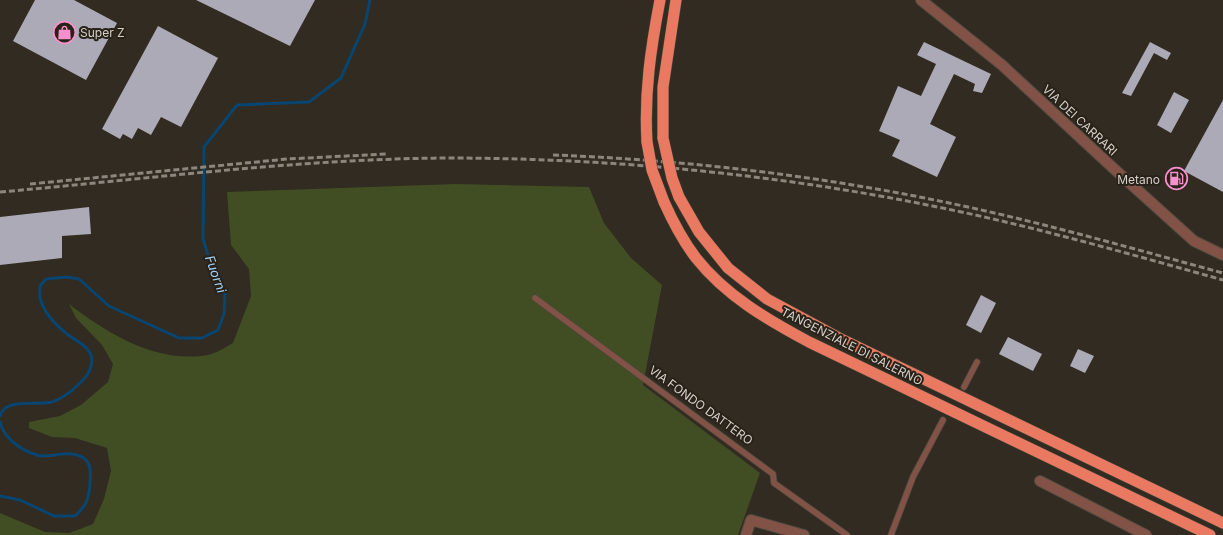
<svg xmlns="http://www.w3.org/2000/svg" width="1223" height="535" font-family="Inter,sans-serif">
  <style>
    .green { fill: #414e24 }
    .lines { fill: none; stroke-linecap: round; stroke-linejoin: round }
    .stream { stroke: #084571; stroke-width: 3 }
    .building { fill: #acaab7 }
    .service-casing { stroke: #4e493f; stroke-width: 7 }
    .minor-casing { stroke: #4e493f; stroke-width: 12 }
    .trunk-casing { stroke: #4e493f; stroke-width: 12 }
    .service { stroke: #835246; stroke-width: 5.5 }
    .minor { stroke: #835246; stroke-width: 10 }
    .trunk { stroke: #e97a61; stroke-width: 11 }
    .rail { stroke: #8b867e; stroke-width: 3; stroke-dasharray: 6 3; stroke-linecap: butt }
    .trunk-bridge-casing { stroke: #4e493f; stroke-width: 12; stroke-linecap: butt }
    .trunk-bridge { stroke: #e97a61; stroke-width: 11 }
    .labels { text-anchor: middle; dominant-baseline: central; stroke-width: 4; stroke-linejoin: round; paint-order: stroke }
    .poi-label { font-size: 12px; fill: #d4d0ca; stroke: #282218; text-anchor: start }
    .street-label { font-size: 12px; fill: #d4d0ca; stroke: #282218 }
    .water-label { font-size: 13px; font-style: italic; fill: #a2cff8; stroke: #282218 }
  </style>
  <rect width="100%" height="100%" fill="#312b21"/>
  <path class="green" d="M456,184l133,3 15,36 27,35 31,27 -19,100 117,88 -22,62h-738v-22l45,19 24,1 24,-9 11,-25 7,-28 -4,-23 -32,-10 -23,-1 -23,-9v-6l31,-6 21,-11 27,-23 5,-18 -11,-19 -26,-27 -7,-14c39,30 88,60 139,51 9,-2 18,-8 25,-12l18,-47 -2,-27 -18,-24 -4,-53z"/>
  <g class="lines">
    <path class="stream" d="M0,416c5,-19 37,-10 52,-14 12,-4 20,-11 28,-19 12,-11 18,-27 3,-38 -5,-4 -11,-7 -16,-11 -10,-8 -22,-20 -26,-33 -2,-4 -1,-10 -1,-15l6,-7 21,-2 12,2 30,27 70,32h23l16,-8 6,-16 1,-20 -8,-25 -9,-14 -5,-16 1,-92 33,-42 72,-3 32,-24 24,-54 5,-24
      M0,422c4,17 26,33 44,34 13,0 31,-7 42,4 6,6 4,16 4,24 -1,15 -4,22 -15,32h-21l-34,-16 -20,-4"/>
  </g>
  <path class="building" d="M35,0h39l43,23 -31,57 -73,-39z
    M196,0h119l-25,46z
    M158,26l60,32 -37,69 -20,-10 -10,18 -13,-7 -6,11 -9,-5 -3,5 -18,-10z
    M924,42l67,32 -9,19 -9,-2 2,-7 -21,-10 -24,50 26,13 -19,40 -45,-21 8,-16 -21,-9 19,-45 23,10 15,-32 -19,-9z
    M1150,42l21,11 -4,7 -13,-7 -23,43 -9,-3z
    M1174,92l15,8 -18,33 -14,-8z
    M1223,100v92l-39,-21z
    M89,207l2,27 -29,2v22l-62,7v-48z
    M981,295l15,8 -15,30 -15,-8z
    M1008,337l34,17 -9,17 -34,-17z
    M1078,349l16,7 -9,17 -15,-7z"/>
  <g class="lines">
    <defs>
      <path id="service" d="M535,298l238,176 1,9 73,52
        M964,387l13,-25
        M891,535l22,-58 30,-57"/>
      <path id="minor" d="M921,0l81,65 110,102 82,74 29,14
        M1040,481l106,54
        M746,535l5,-15 53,15"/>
      <path id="trunk" d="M663,138v-51l13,-87
        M647,142c-3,-49 4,-95 13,-142
        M679,197l20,35 29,36 39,31 76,41 380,183
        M664,202c9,20 19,39 32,56 30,38 72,62 113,84l401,193"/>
    </defs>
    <use href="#service" class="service-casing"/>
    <use href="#minor" class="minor-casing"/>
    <use href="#trunk" class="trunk-casing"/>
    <use href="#service" class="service"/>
    <use href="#minor" class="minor"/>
    <use href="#trunk" class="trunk"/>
    <path class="rail" d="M553,155c134,5 269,21 401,49 90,19 180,45 269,69
      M30,184l257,-25 100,-5
      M0,192c148,-13 297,-33 446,-34 170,0 340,17 506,52 91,19 181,45 271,70"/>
    <defs>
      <path id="trunk-bridge" d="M663,138l9,40 7,19
        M647,142l5,28 12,32"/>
    </defs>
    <use href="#trunk-bridge" class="trunk-bridge-casing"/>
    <use href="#trunk-bridge" class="trunk-bridge"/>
  </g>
  <defs>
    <symbol id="shop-ring" viewBox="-11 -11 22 22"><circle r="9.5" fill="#282218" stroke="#f790cd" stroke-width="1.5"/><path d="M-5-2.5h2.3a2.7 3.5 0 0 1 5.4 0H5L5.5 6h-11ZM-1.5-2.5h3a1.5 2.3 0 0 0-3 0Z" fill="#f790cd"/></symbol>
    <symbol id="fuel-ring" viewBox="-11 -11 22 22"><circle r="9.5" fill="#282218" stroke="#f790cd" stroke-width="1.5"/><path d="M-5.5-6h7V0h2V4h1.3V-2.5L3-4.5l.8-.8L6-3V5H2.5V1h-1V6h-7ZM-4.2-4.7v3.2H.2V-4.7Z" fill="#f790cd"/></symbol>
  </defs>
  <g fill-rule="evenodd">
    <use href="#shop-ring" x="52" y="20" width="25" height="25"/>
    <use href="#fuel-ring" x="1164" y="166" width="25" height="25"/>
  </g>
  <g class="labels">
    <g class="poi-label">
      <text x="80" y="32">Super Z</text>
      <text x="1160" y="179" text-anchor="end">Metano</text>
    </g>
    <g class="street-label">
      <text transform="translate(1080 120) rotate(43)">VIA DEI CARRARI</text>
      <text transform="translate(852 346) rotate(27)">TANGENZIALE DI SALERNO</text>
      <text transform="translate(701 405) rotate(36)">VIA FONDO DATTERO</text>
    </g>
    <g class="water-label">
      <text transform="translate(216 274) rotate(70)">Fuorni</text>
    </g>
  </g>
</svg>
